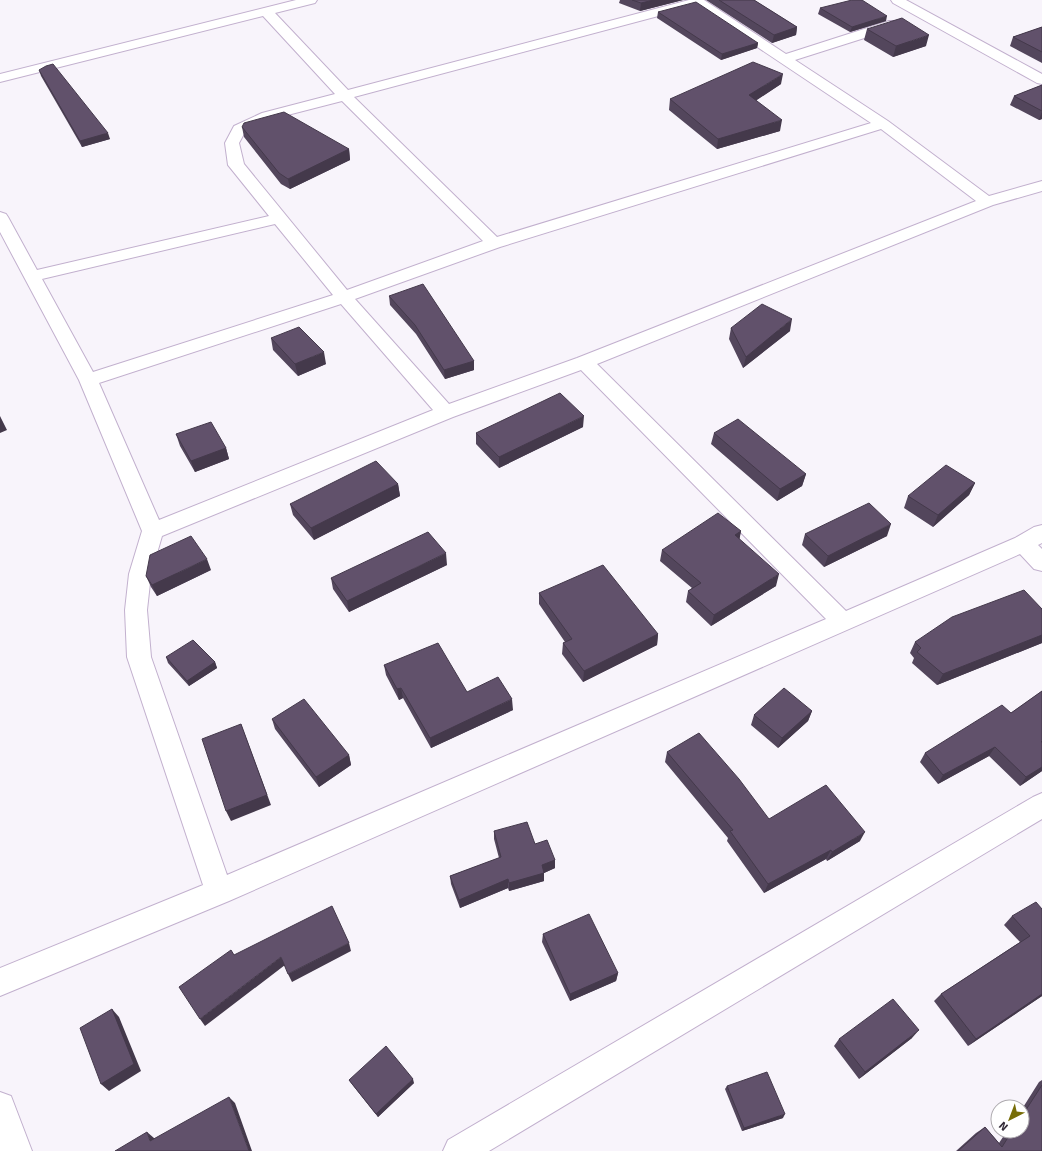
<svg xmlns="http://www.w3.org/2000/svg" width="1042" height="1151" font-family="Signika,sans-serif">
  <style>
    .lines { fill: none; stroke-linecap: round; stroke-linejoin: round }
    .minor-casing { stroke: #c2b0ce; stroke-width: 2 }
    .minor { fill: #fff; fill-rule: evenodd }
    .wall { fill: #53465c }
    .shaded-wall { fill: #44394b }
    .building { fill: #61516b; stroke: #44394b }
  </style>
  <rect width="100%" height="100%" fill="#f8f4fb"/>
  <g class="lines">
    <defs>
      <path id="minor" d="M296,0h21l-2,3 -40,10 73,77 341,-90h15l82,54 103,-33h10l1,3 -1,3 -104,33 93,61 101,75 53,-15v10l-49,14 -396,159 249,247 169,-73 19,-11 8,-2v18l-4,2 4,4v22l-8,-2 -14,-15 -791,347 -229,95v-28l203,-83 -76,-228 -2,-47 4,-36 13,-43 -63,-151 -79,-148v-20l6,2 2,3 29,53 232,-54 -41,-51 -3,-22 9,-17 28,-13 73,-19 -72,-78 -263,66v-8zM696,6l175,117 -374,114 -143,-140zM342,101l141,140 -136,49 -103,-126 -5,-21 6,-11 27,-13zM881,129l95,72 -399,157 -128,46 -94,-105 145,-52zM275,224l58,71 -240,77 -51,-93zM341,304l92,106 -274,110 -60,-137zM581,370l245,249 -599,256 -76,-218 -4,-47 4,-36 11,-38 291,-119z
        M891,0h15l136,74v10l-5,-1 -144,-80z
        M1042,793v26l-553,332h-46l5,-11 585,-343z
        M0,1092l11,4 21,55h-32z"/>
    </defs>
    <use href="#minor" class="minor-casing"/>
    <use href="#minor" class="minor"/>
  </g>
  <path class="wall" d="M620,0h63l-43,11 -21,-8z
    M706,0h48l43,27 -1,8 -24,8z
    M820,8l66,13 -36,11 -32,-18z
    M658,12l100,31 -1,5 -36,12 -64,-42z
    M1042,27v36l-32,-17 3,-9z
    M867,29l59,17 -33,11 -29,-17z
    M39,70l71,69 -28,8 -41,-71z
    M781,84l-25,16 24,31 -63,18 -48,-39 1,-11z
    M1042,85v34l-3,1 -29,-15 4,-9z
    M242,127l107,22 1,11 -60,29 -9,-5 -37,-47z
    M389,296l85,65v9l-29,9 -29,-45 -26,-29z
    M731,328l59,3 -47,37 -14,-29z
    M271,338l55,26 -28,12 -25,-26z
    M583,427l-84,41 -23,-24v-11z
    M714,433l92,41 -4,12 -25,15 -66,-57z
    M176,434l50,14 3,11 -34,13 -15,-26z
    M975,483l-6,12 -36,32 -29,-19 4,-12z
    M398,484l2,12 -86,44 -21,-25 -3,-11z
    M741,531l-2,8 37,47 -65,40 -25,-24 2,-11 4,-3 -32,-27 2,-11z
    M805,534l82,2 -63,31 -22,-22z
    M447,565l-98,47 -16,-23 -2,-11z
    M211,570l-54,26 -6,-9 -5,-11z
    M539,593l119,41 -1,11 -74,37 -21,-28 1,-11 2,-1 -26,-38z
    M1042,609v34l-105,42 -25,-22 2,-5 -4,-5 5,-11z
    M166,657l49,5 2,6 -28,18 -21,-23z
    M384,665l83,27 46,18 -82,38 -28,-50 -4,2 -13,-25z
    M1042,691v80l-22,15 -31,-30 -51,28 -18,-22 5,-9 86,-40z
    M812,711l-4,10 -30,27 -27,-23 3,-10z
    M272,719l77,36 2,10 -32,22 -44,-58z
    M667,752l102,67 91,22 -33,20 -1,-2 -62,34 -37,-52 1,-3 -63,-76z
    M494,831l41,13 20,16v8l-11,5v8l-35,10 -1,-3 -48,20 -9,-24 -1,-8 49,-18 -5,-19z
    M1042,909v87l-74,50 -34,-45 7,-7 79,-52 -16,-17 8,-9z
    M543,934l75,39 -2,8 -46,20 -28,-59z
    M912,1038l-53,41 -25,-33 5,-7z
    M349,1080l65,3 -36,34 -27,-34z
    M1042,1080v71h-86l20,-18 9,-6 14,16 8,-12h15v-22l17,-27z
    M727,1086l56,32 -41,13 -17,-42z"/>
  <path class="shaded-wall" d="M654,0h29l-43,11 1,-8z
    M887,16l-1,5 -36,11 2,-5z
    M797,27l-1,8 -24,8 2,-8z
    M929,35l-3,11 -33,11 3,-11z
    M758,43l-1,5 -36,12 1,-6z
    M783,74l-2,10 -33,22 1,-11z
    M1042,111v8l-3,1z
    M782,120l-2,11 -63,18 1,-10z
    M108,133l2,6 -28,8 -2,-6z
    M349,149l1,11 -60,29 -2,-10z
    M792,319l-2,12 -47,37 3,-11z
    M324,352l2,12 -28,12 -3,-12z
    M474,361v9l-29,9 -1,-9z
    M0,416l7,14 -7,3z
    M584,416l-1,11 -84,41v-11z
    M226,448l3,11 -34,13 -4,-11z
    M806,474l-4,12 -25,15 3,-12z
    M975,483l-6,12 -36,32 5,-12z
    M398,484l2,12 -86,44 -3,-12z
    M891,524l-4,12 -63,31 4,-11z
    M741,531l-2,11 -4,-7z
    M446,553l1,12 -98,47 -2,-11z
    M207,559l4,11 -54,26 -5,-11z
    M779,574l-3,12 -65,40 3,-11z
    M658,634l-1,11 -74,37 1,-11z
    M1042,635v8l-105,42 6,-11z
    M215,662l2,6 -28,18 -2,-5z
    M401,688l2,10 -4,2 -2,-11z
    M512,699l1,11 -82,38 -1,-10z
    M812,711l-4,10 -30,27 4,-10z
    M241,724l30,81 -40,16 -5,-10z
    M995,747l-6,9 -51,28 5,-9z
    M349,755l2,10 -32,22 -3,-10z
    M1042,767v4l-22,15 6,-9z
    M865,832l-5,9 -33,20 5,-9z
    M831,850l-5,9 -62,34 4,-9z
    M555,860v8l-11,5v8l-35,10v-8l33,-18z
    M508,879v9l-48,20 -1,-8z
    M349,943l2,8 -59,31 -4,-8z
    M281,957l4,8 -80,61 -5,-7z
    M618,973l-2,8 -46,20v-7z
    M1042,994v2l-74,50 8,-7z
    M112,1009l7,8 22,54 -32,20 -8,-7z
    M919,1030l-7,8 -53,41 6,-7z
    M413,1079l1,4 -36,34 -2,-3z
    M229,1097l6,6 17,48h-3z
    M785,1114l-2,4 -41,13 2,-3z
    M147,1132l7,6 3,8 -7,-5z"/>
  <path class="building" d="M632,0h22l-13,3z
    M719,0h35l43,27 -23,8z
    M852,0h10l25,16 -35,11 -32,-19z
    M696,2l62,41 -36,11 -64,-42z
    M902,18l27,17 -33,11 -29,-17z
    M1042,27v25l-29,-15z
    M753,62l30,12 -34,21 33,25 -64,19 -48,-40z
    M53,64l55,69 -28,8 -41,-71 7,-4z
    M1042,85v26l-28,-15z
    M284,112l65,37 -61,30 -9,-6 -37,-46 2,-4z
    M423,284l51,77 -30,9 -29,-45 -26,-29z
    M762,304l30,15 -46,38 -15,-29z
    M299,327l25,25 -29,12 -24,-26z
    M560,393l24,23 -85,41 -23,-24z
    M738,419l68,55 -26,15 -66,-56z
    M211,422l15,26 -35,13 -15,-27z
    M376,461l22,23 -87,44 -21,-24z
    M946,465l29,18 -37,32 -30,-19z
    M869,503l22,21 -63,32 -23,-22z
    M718,513l23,18 -6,4 44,39 -65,41 -26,-24 13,-8 -39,-33z
    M428,532l18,21 -99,48 -16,-23z
    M191,536l16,23 -55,26 -6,-9 4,-21z
    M603,565l55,69 -74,37 -21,-28 9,-4 -33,-46z
    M1024,590l18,19v26l-99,39 -26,-22 4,-4 -6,-6 37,-25z
    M193,640l22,22 -28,19 -21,-24z
    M438,643l29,49 31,-15 14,22 -82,39 -29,-50 -4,1 -13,-24z
    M784,688l28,23 -30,27 -28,-23z
    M1042,691v50l-1,1h1v25l-16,10 -31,-30 -52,28 -18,-22 77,-48 9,8z
    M304,699l45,56 -33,22 -44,-58z
    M241,724l26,71 -41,16 -24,-72z
    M699,733l40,46 30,40 57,-34 39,47 -33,20 -1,-2 -63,34 -38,-53 3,-1 -66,-78z
    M527,822l8,22 12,-4 8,20 -13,5 2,8 -35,10 -1,-4 -49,21 -9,-24 51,-19 -7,-26z
    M1036,902l6,7v85l-66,45 -35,-45 89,-58 -18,-20z
    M332,906l17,37 -61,31 -7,-17 -81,62 -21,-32 52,-37 3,5z
    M589,914l29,59 -48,21 -27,-60z
    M893,999l26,31 -54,42 -26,-33z
    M112,1009l22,55 -33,20 -21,-56z
    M386,1046l27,33 -37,35 -27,-34z
    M767,1072l18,42 -41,14 -17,-42z
    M1042,1085v66h-84l27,-24 17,20 10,-16h10v-15z
    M229,1097l20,54h-134l32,-19 3,9z"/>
  <g transform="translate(1010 1119) rotate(222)"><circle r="19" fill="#ffffff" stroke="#aeabaf"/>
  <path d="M0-3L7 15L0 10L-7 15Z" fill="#776d08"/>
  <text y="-6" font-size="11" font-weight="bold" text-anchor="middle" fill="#342c38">N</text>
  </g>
</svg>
